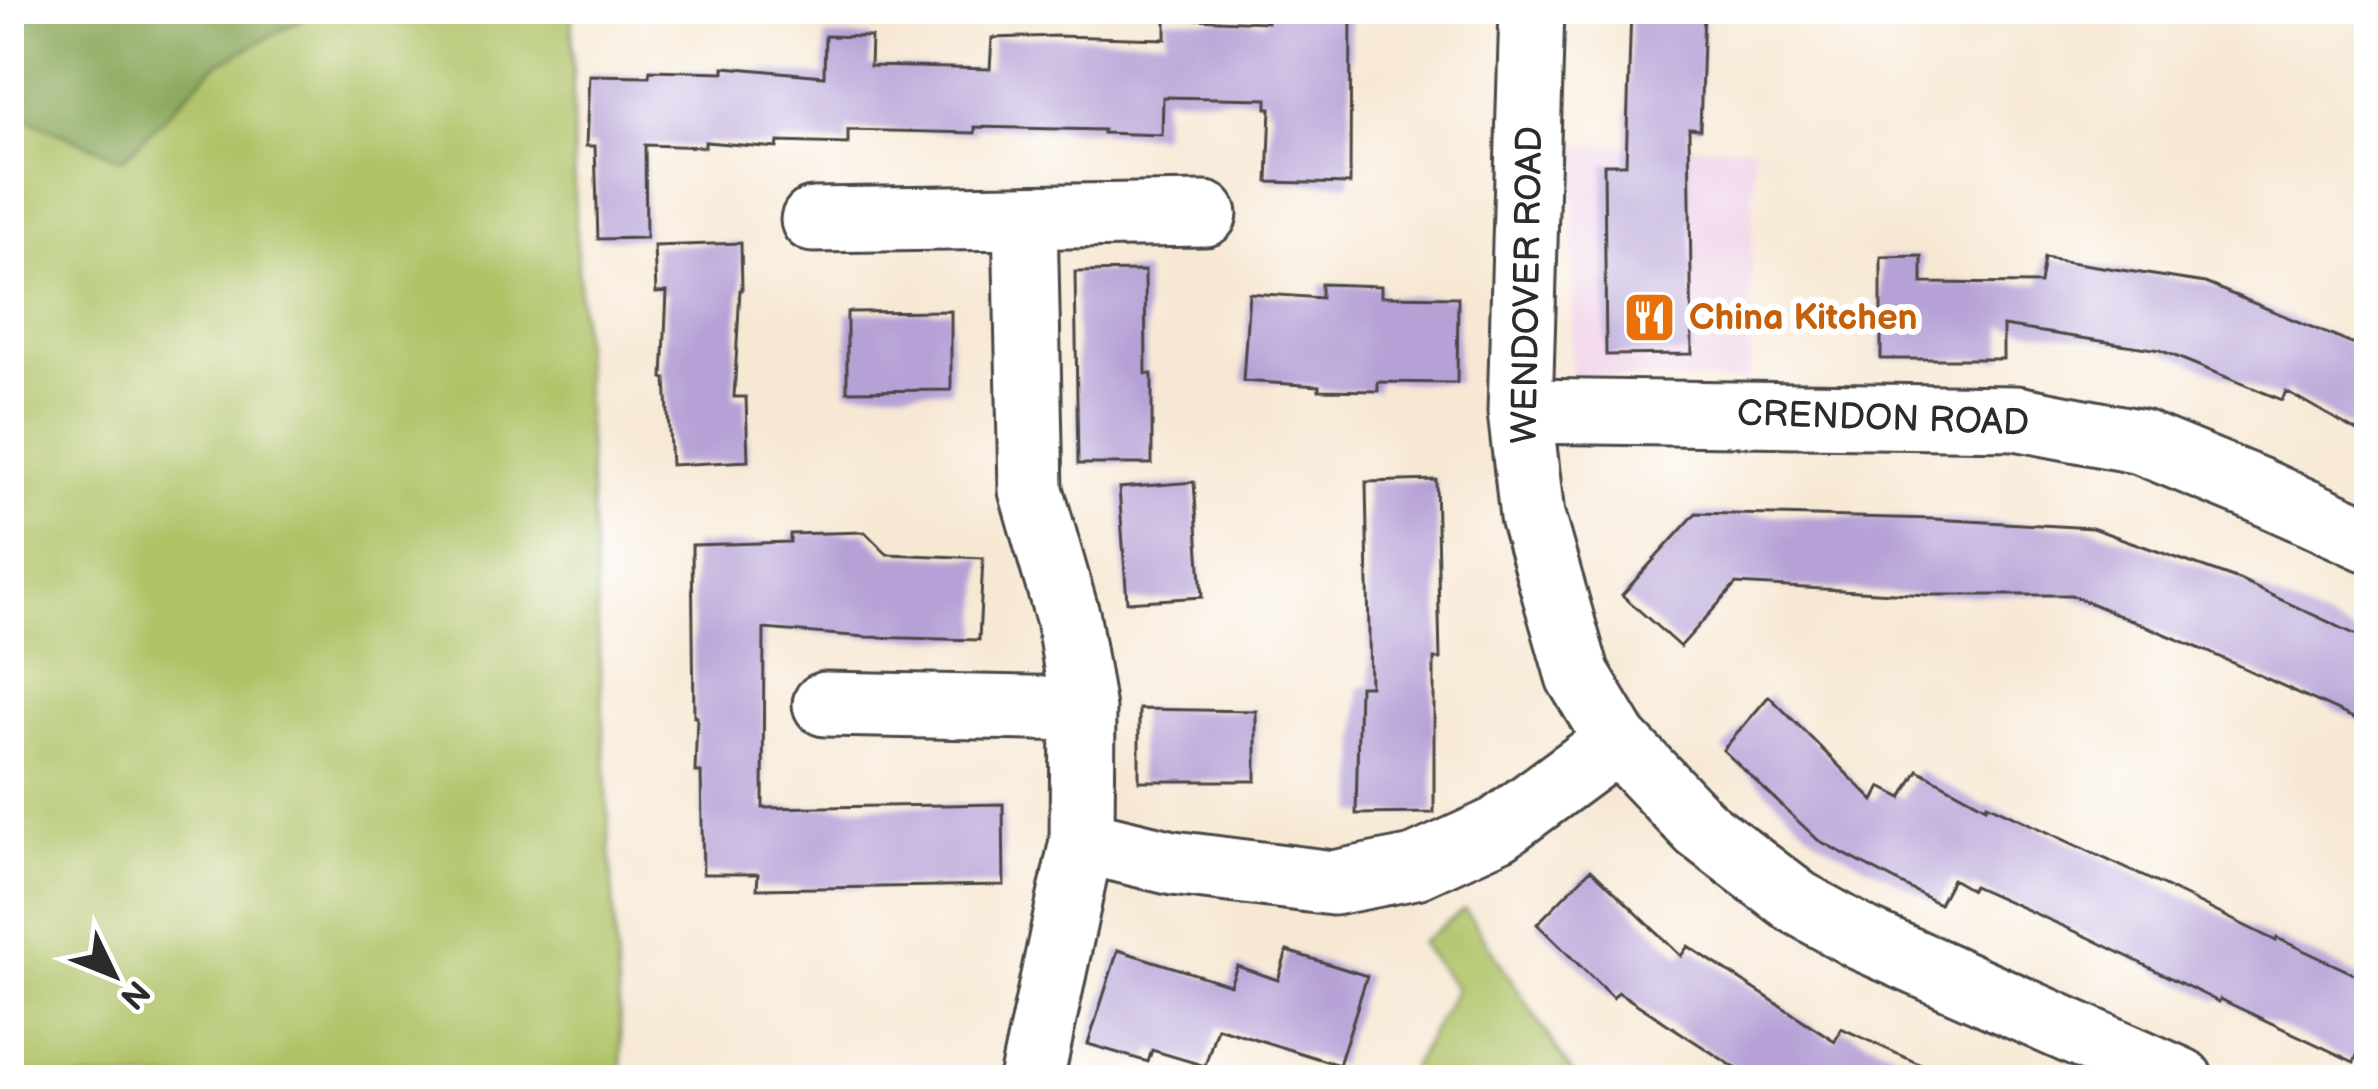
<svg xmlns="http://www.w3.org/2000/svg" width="2378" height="1089" font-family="'Balsamiq Sans',sans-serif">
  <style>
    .built { fill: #efd0e6 }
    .green { fill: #afc266; stroke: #6d7648; stroke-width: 3 }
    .forest { fill: #8ba85b; stroke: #5b6a43; stroke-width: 3 }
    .building { fill: #b6a1d6 }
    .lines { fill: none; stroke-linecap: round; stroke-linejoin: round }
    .minor-casing { stroke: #4a4744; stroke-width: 69 }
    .minor { stroke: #fff; stroke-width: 63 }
    .labels { text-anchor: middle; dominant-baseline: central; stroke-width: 12; stroke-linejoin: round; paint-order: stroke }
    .street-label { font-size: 36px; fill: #2b2b2b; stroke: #fff }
    .food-label { font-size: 36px; font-weight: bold; fill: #c56008; stroke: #fff; text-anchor: start }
  </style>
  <rect width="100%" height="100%" fill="#fff"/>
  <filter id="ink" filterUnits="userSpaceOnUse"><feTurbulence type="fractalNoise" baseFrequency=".00833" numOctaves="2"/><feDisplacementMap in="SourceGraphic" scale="24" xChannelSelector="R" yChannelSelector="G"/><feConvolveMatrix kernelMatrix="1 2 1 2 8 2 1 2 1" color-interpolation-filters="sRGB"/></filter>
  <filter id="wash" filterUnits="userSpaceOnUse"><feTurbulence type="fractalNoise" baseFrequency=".004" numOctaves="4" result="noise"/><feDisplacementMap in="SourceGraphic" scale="48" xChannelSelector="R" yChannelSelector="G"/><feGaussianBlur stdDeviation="2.7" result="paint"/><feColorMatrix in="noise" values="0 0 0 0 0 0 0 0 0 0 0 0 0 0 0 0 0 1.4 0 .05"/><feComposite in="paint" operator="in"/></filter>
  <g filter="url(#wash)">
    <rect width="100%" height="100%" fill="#f7e8d4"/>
    <path class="built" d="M1575,146h179l-5,236 -178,-6z"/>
    <path class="green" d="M321,9h251l2,184 49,887h-614v-969l114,48 91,-93z
      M1465,909l112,171h-172l51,-91 -36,-46z"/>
    <path class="forest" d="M9,9h312l-107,57 -91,93 -114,-48z"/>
    <g id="blocks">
      <path class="building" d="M1267,9h84l-1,175 -82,-2 3,-74h-4v-9l-104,-2 -1,38 -59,-2v-3l-128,-3v6l-127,-3v14l-70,-2 -1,6 -72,-6v5l-60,-2 1,93 -48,1 -3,-93h-9l3,-71 60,1 1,-6 74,2v-5l100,9 1,-40 46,1 -1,29 120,3 2,-31 65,-2 109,3v-21l101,4z
        M1631,9l73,1 -4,119 -11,-1 3,226 -86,1 -2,-191h22z
        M741,243l1,47h-2l-6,107h12l2,64 -77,4 -5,-86 -3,-1 4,-86 -11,1 -2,-47z
        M1922,256v27l118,1 4,-26 161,25 145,60 19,10v85l-83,-47 -4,9 -122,-50 -157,-24v33h-122v-102z
        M1145,271l1,103h6v90h-74l-3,-192z
        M1321,284l60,2v10l77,1 -1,86 -79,-1v9l-59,-1v-4l-76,-5 6,-88 72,5z
        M951,311v79l-104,1v-79z
        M1436,480l4,179h-6v154l-78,1 3,-128h11l-4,-204z
        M1194,482l8,115 -75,5 -8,-114z
        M1696,513l238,6 158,9 147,52 130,61v84l-163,-74 -135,-56h-142l-193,-11 -56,63 -58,-52z
        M865,532l22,22 96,4 -4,82 -113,-3 -102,-8 -1,179 240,-4 1,81 -247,4 1,-15h-55l-2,-102h-6l2,-55h-3l-2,-172 98,-3v-8z
        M1769,696l105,105 7,-14 21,11 16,-28 68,37 1,-3 177,82 112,55 1,-3 92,43v50l-15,31 -134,-63 -1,3 -129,-64 -117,-52 -2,4 -19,-11 -13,25 -121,-64 -95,-90z
        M1139,709l117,2v70h-117z
        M1591,869l90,87 7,-10 147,95 6,-13 113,52h-200l-136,-88 -5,6 -76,-74z
        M1118,950l112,35 7,-19 41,14 9,-29 80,25 -28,89 -122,-38 -12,39 -53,-16 -4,12 -60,-18z"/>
    </g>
  </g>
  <g filter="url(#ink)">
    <use href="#blocks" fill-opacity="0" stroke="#4a4744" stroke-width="3"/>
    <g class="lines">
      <defs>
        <path id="minor" d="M1532,9l-12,402 12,105 46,160 39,65 84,88 96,73 66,37 318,141
          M1025,217l6,273 37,128 15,91 -1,132 91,22 160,20 82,-16 83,-38 119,-88
          M813,220l392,-6
          M1520,411l496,7 125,24 117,48 111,50
          M825,704l258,5
          M1031,1080l51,-239"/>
      </defs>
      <use href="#minor" class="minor-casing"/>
      <use href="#minor" class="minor"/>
    </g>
  </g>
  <defs>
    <symbol id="restaurant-square" viewBox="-11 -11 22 22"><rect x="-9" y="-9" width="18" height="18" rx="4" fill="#e8710a" stroke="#fff"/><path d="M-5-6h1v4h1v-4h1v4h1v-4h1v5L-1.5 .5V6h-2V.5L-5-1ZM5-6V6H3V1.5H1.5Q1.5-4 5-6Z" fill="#fff"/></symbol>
  </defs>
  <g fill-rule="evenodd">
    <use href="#restaurant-square" x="1620" y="288" width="59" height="59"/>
  </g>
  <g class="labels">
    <g class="street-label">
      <text transform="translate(1528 285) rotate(-89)">WENDOVER ROAD</text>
      <text transform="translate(1883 419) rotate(2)">CRENDON ROAD</text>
    </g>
    <g class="food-label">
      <text x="1689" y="318">China Kitchen</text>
    </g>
  </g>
  <rect width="2378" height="1089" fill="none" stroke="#fff" stroke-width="48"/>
  <g transform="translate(114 975) rotate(133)" stroke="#ffffff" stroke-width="9" paint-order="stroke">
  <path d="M0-9L21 45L0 30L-21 45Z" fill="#2b2b2b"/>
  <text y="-18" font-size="33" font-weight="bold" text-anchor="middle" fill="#2b2b2b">N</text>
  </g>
</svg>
